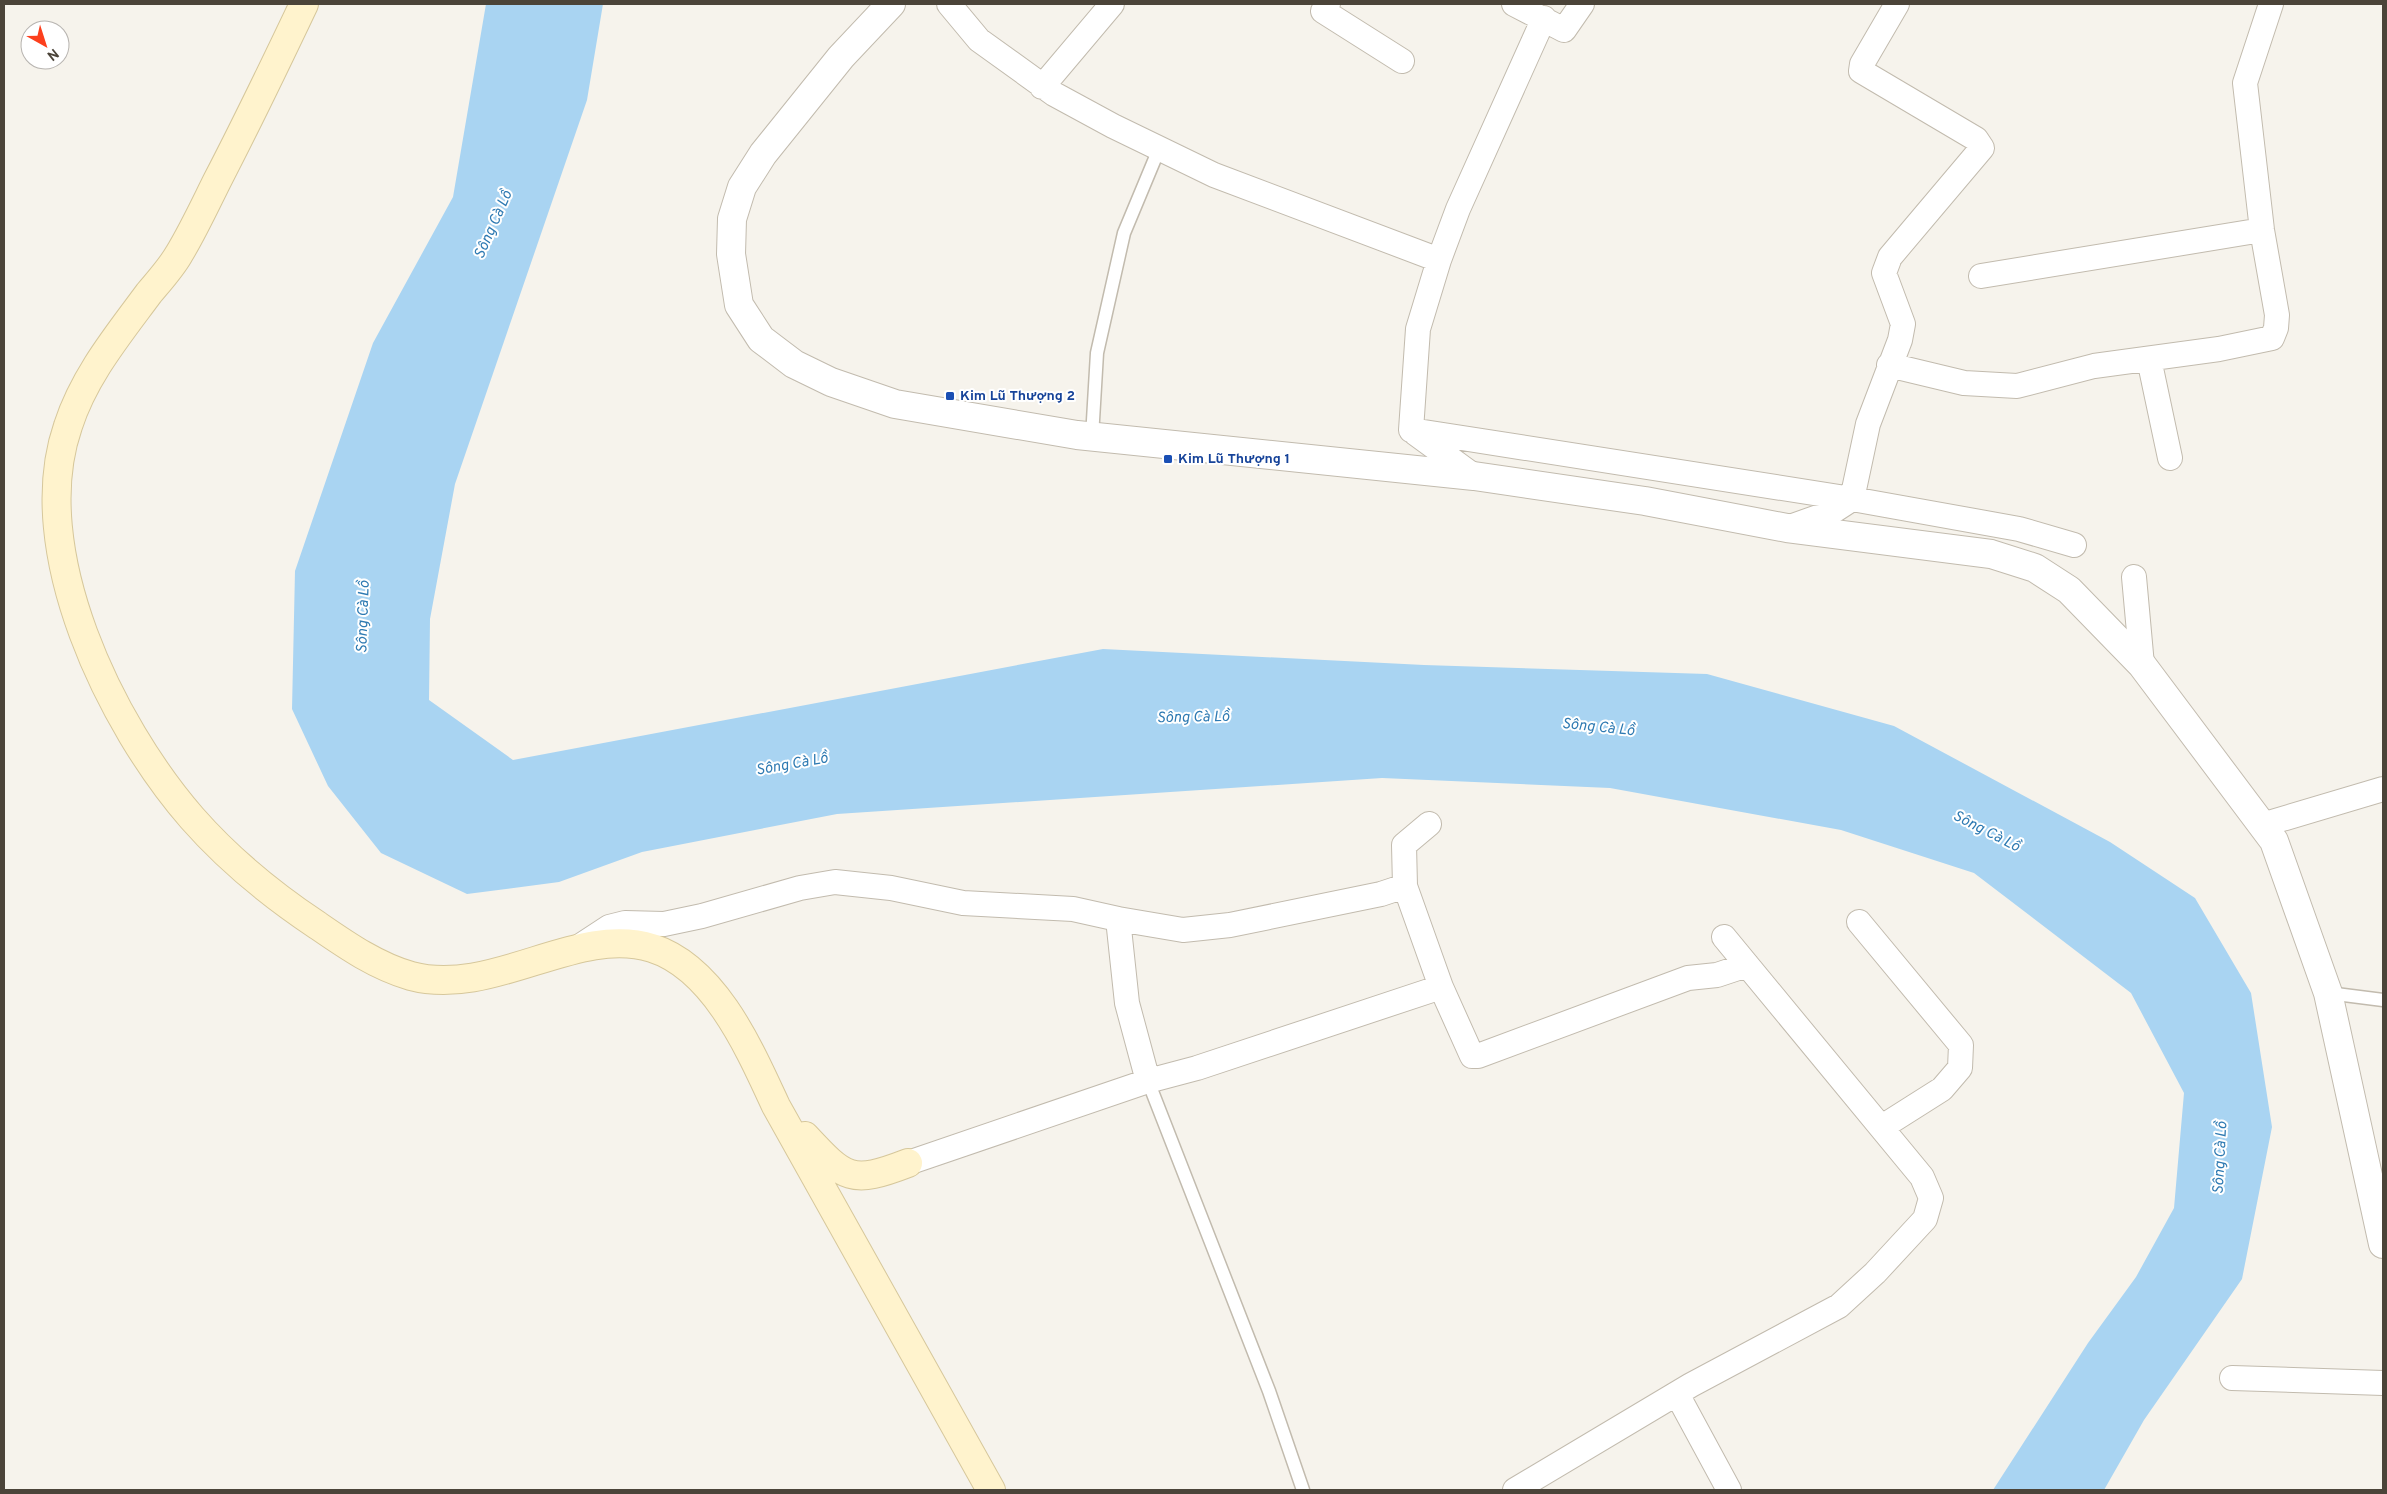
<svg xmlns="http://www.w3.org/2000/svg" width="2387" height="1494" font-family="Overpass,sans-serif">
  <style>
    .water { fill: #a9d4f2 }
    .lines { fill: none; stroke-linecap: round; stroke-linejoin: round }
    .service-casing { stroke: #c2bbae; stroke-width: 15 }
    .minor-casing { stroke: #c2bbae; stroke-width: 26 }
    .tertiary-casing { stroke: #c2bbae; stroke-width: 30 }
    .secondary-casing { stroke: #d6c79b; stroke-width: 30 }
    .service { stroke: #fff; stroke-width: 12 }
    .minor { stroke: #fff; stroke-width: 24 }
    .tertiary { stroke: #fff; stroke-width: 28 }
    .secondary { stroke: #fff3cd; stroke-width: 28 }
    .transit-dot { fill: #1a4fb4; stroke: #fff; stroke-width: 2 }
    .labels { text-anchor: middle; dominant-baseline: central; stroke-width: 4; stroke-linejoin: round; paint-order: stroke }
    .transit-label { font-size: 14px; font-weight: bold; fill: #164399; stroke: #fff; text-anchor: start }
    .water-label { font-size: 15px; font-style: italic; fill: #2e7ab2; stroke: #fff }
  </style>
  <rect width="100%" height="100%" fill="#f6f3ec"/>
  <path class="water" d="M486,4h117l-16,96 -132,384 -25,135 -1,81 84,60 590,-111 321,16 283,9 187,52 216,116 85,56 56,95 21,134 -30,152 -98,141 -40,70h-111l95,-147 48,-66 38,-69 10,-115 -53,-100 -157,-120 -133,-43 -231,-42 -228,-10 -545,36 -195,38 -83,30 -92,12 -86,-41 -53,-67 -36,-77 3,-138 78,-228 80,-146z"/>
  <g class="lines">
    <defs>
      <path id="service" d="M1092,437l5,-84 27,-120 35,-84
        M2328,993l55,7
        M1148,1081l121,310 34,99"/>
      <path id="minor" d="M949,4l30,36 75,54 59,32 101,49 225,85
        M1328,4l-5,7 79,50
        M1514,4l50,26 18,-26
        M1042,87l70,-83
        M1981,276l281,-46
        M2149,359l21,99
        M1889,365l75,18 53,3 77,-20 125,-17 53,-11 4,-10 1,-13 -15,-85 -17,-147 26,-79
        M1411,430l441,69 167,30 55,16
        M1411,430l7,-101 21,-69 19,-51 86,-191
        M1415,433l59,43
        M1787,528l45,-16 20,-13 16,-75 32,-84 3,-16 -19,-51 6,-16 92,-109 -6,-9 -115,-68 1,-7 35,-60
        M2134,577l8,88
        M1429,824l-25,21 1,41 36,101 31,69h6l210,-78 29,-3 30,-10
        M2262,825l121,-36
        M1859,922l102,123 -1,23 -18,21 -60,38
        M577,948l32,-21 16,-4 39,1 38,-8 98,-28 35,-6 56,6 72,15 110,6 45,10
        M1148,1081l-21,-78 -9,-84 65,11 47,-5 151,-31 24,-8
        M908,1163l240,-82 49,-13 244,-81
        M2232,1378l151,5
        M1677,1394l52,96
        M1515,1490l176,-105 148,-79 36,-33 50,-54 6,-21 -9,-21 -198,-240"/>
      <path id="tertiary" d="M891,4l-50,53 -78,97 -21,33 -10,32 -1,35 8,51 22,34 33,25 37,18 64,22 182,31 397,41 171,25 142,27 204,26 44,14 34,22 73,75 132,176 54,152 55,251"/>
      <path id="secondary" d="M304,4c-28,59 -57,119 -87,177 -12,24 -24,50 -38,73 -8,14 -20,27 -30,39 -31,42 -65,83 -81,133 -43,124 43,299 124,392 36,41 80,77 125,107 29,20 59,41 94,51 82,22 166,-52 241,-28 63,20 98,102 124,158l215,384
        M805,1136c40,43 46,49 103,27"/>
    </defs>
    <use href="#service" class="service-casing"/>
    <use href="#minor" class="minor-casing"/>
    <use href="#tertiary" class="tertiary-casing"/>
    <use href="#secondary" class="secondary-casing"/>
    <use href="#service" class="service"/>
    <use href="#minor" class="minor"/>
    <use href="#tertiary" class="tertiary"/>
    <use href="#secondary" class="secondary"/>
  </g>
  <g class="transit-dot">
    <rect x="945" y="391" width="10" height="10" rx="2.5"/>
    <rect x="1163" y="454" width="10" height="10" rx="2.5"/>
  </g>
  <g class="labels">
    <g class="transit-label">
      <text x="960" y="396">Kim Lũ Thượng 2</text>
      <text x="1178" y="459">Kim Lũ Thượng 1</text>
    </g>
    <g class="water-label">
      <text transform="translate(494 225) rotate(-66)">Sông Cà Lồ</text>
      <text transform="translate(364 617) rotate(-88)">Sông Cà Lồ</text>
      <text transform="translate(1193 718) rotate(-1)">Sông Cà Lồ</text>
      <text transform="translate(1598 728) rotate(6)">Sông Cà Lồ</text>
      <text transform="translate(792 765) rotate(-10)">Sông Cà Lồ</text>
      <text transform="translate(1986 832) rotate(27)">Sông Cà Lồ</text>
      <text transform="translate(2221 1158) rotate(-87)">Sông Cà Lồ</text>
    </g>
  </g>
  <rect width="2387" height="1494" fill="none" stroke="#4b4439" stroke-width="10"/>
  <g transform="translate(45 45) rotate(141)"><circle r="24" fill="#ffffff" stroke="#b7b4b0"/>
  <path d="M0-4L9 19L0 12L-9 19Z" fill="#fc3f1d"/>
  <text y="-8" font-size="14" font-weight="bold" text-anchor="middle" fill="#4b4439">N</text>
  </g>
</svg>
